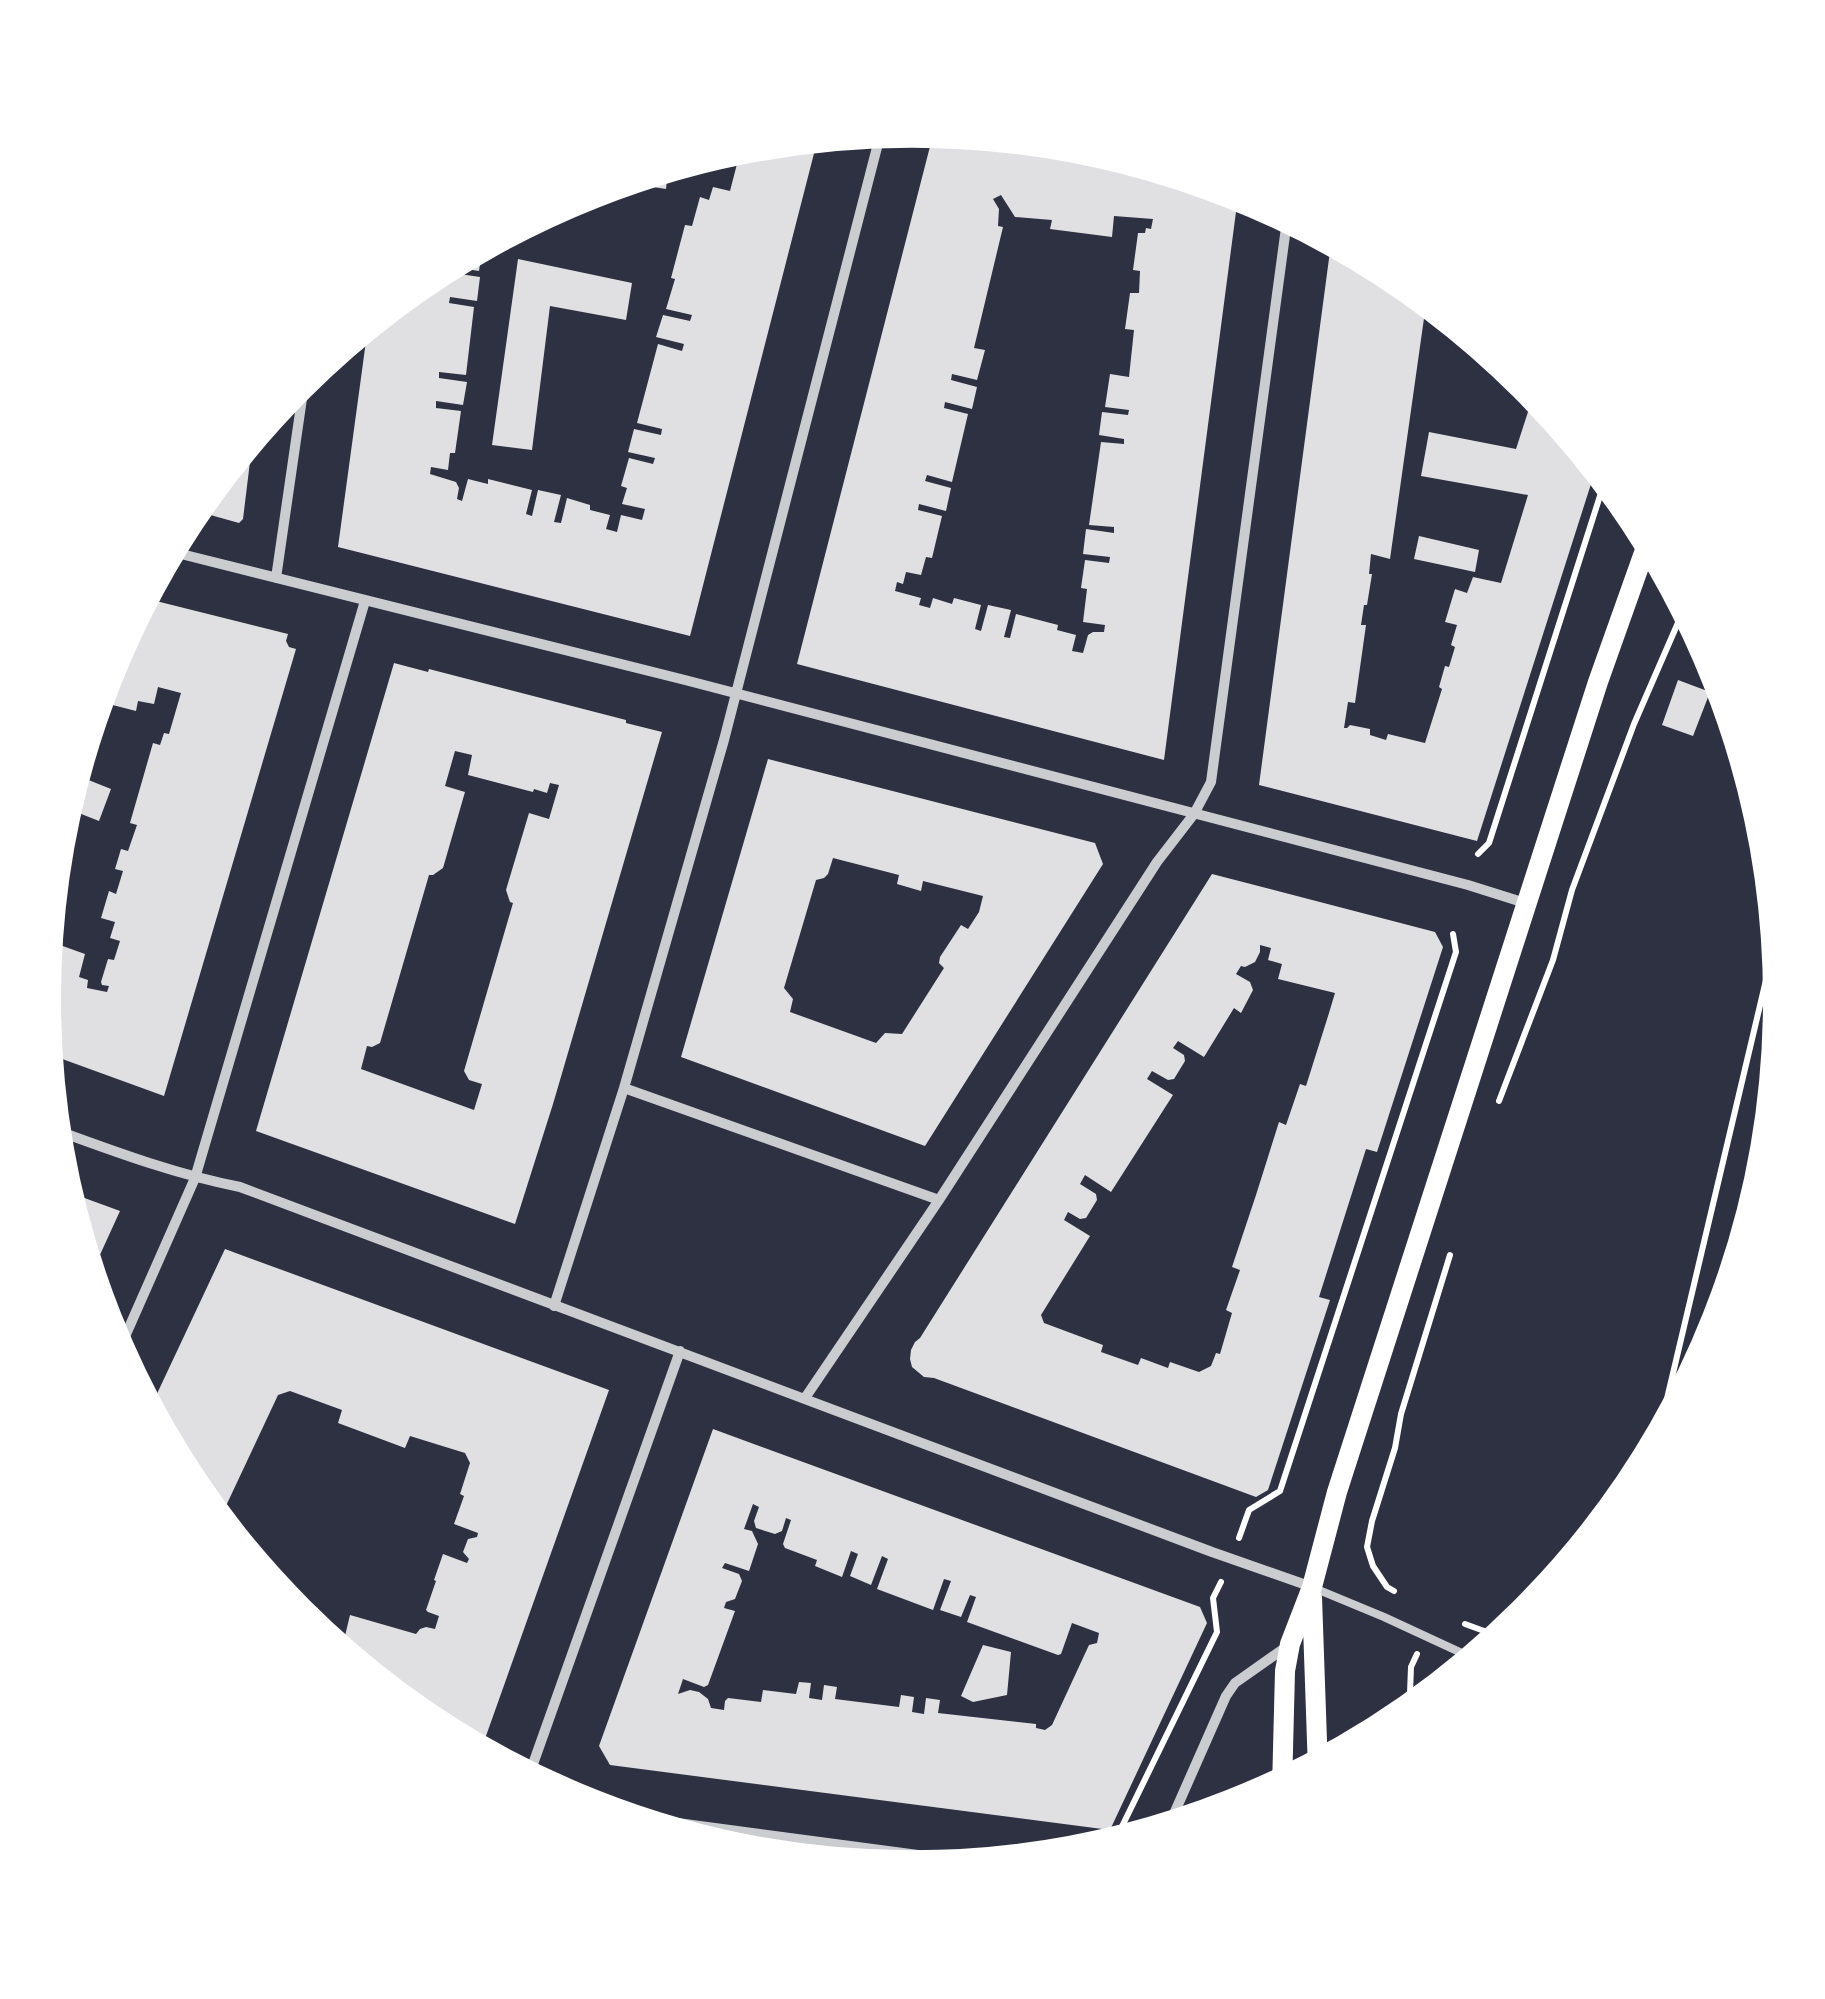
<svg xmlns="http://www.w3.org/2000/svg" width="1825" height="1999" font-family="'Golos Text',sans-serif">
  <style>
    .building { fill: #e0e0e3; fill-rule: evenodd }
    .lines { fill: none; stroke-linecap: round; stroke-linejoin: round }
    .path { stroke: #fff; stroke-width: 6 }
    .service { stroke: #caccd0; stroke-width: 8 }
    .minor { stroke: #caccd0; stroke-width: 10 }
    .secondary { stroke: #fff; stroke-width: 20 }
    .rim { fill: none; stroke: #fff; stroke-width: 12 }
  </style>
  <rect width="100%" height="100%" fill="#2d3142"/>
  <path class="building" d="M935,127l149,14 155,48 -75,571 -367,-96zM1001,195l14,22 37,3 -2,9 62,8 2,-21 39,3 -2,10 -5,-1 -1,5h-7l-5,37 7,1 -1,22h-9l-5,36 9,1 -5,47 -19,-3 -5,33 24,3 -1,5 -26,-3 -3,23 25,4v5l-23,-2 -12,83 25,2v6l-28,-4 -3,25 27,3 -1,6 -24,-3 -4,28 6,1 -4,33 22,3 -1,7h-11l-5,3 -5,18 -11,-2 4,-16 -19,-5 1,-5 -42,-11 -6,24 -6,-1 7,-27 -23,-5 -7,26 -6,-2 6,-24 -27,-7 -2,6 -19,-6 -3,10 -11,-3 2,-7 -26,-7 2,-9 6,2 3,-12 15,3 5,-18 6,1 10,-42 -24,-6 1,-6 27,7 5,-23 -26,-7 2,-6 25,7 16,-68 -24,-6 1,-6 27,7 5,-22 -26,-7 1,-6 25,6 8,-30 -11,-2 29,-121 -5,-1 1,-17 -6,-10z
    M819,134l-129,502 -352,-89 31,-228 58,-47 56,-30 -4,29 -25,-4 -1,6 27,4 -3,24 -27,-4 -1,6 25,4 -8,68 -27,-3v6l28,4 -4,23 -27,-4v7l25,3 -6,42h-5l-2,17 -17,-3 -1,7 26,8 3,6 -2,11 5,2 6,-22 20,5v-5l44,11 -6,24 6,2 6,-26 23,5 -7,27 7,1 6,-25 23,7v5l20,5 -4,14 11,3 4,-17 21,5 3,-11 -23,-5 5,-16 -6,-2 8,-28 24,6 2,-6 -27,-6 6,-23 27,6 1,-6 -25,-6 21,-79 24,7 2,-7 -28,-7 7,-22 27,6 2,-6 -26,-6 9,-30 -4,-1 14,-53 7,1 8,-29 9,3 4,-13 17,4 7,-27 -33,-6 -2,8 -24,-3 -2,18 -9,-1 -1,9 -13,-2 1,-4 -36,-4 124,-38z
    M1332,236l67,36 14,11 -2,12 16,2 -37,262 -19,-5 -2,20h3l-5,31h-3l-3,20h5l-11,78 -7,-1 -4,26h3l3,-3 20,4v6l16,5 2,-6 37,9 17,-54 -3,-2 6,-21 4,1 6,-20 -4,-2 6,-20 -12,-3 10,-33 12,4 6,-16 28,6 27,-88 -107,-19 8,-44 87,17 20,-62 62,75 -121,379 -218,-56z
    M518,259l114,24 -6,37 -76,-14 -18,144 -40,-5z
    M254,429l-11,90 -4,4 -50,-14z
    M1419,536l60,14 -4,22 -61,-13z
    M140,597l148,37 -2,7 3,6 7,2 -132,447 -121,-44 -5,-53 5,-60 42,15 -6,23 9,3 -1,8 20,4 2,-6 -7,-1 -1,-3 7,-23 6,1 6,-19 -10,-3 5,-16 -14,-4 8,-27 7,3 7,-23 -8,-2 6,-20 7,2 9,-26 -7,-2 23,-80 7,2 4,-12 5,1 12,-41 -23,-6 -4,17 -16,-3 -2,10 -43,-11 11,-36z
    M394,663l34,9 1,-3 197,51v3l36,9 -109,372 -38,120 -259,-93zM455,751l17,4 -4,20 65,17 1,-3 13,4 3,-10 9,2 -10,34 -20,-6 -23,77 4,12 3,1 -49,168 5,9 13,4 -8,26 -113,-41 6,-23 5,1 8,-4 49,-168h4l10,-7 22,-76 -20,-6z
    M1678,680l32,12 -17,44 -31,-11z
    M768,759l327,84 8,21 -178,282 -244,-89zM833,858l66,17 -2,9 24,7 2,-10 60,15 -4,16 -11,17 -7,-4 -21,32 -1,6 5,5 -42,66 -17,-1 -9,10 -86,-31 3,-13 -9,-11 32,-108 8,-2 4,-4z
    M71,773l40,16 -12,32 -38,-15z
    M1212,874l223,58 8,15 -66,205 -11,-3 -47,148 11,3 -62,190 -12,7 -322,-119 -10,-1 -12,-10 -2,-8 1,-9 4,-8 5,-4zM1260,945l11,3 -3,12 14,4 -4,15 57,14 -6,20 -23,73 -6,-2 -14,41 -7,-3 -23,73 -24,72 8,3 -14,40 6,3 -12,41 -4,-1 -5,13 -12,6 -29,-10 -2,6 -27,-10 -3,7 -37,-13 2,-7 -59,-22 -3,-8 49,-79 -26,-16 4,-8 12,7 6,-1 11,-18 -1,-6 -16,-10 5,-9 26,17 62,-97 -26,-16 5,-8 16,9 6,-1 11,-18 -1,-6 -11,-7 5,-7 26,16 30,-49 7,5 12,-23 -3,-8 -14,-8 5,-8 4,1 10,-5 5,-10z
    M60,1189l60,22 -32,70 -15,-51z
    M225,1249l384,141 -128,360 -22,-5 -33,-18 -110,-91 7,-9 14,4 2,8 5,1 6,-25 66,19 4,-5 6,-2 9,2 4,-13 -11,-4 -2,-2 10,-29 -2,-1 9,-26 24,9 2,-4 -6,-7 5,-13 9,-2 1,-4 -24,-9 10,-28 -4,-2 10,-31 -5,-10 -55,-17 -5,12 -67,-25 4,-13 -52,-19 -12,4 -61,130 -32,-40 -38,-70z
    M1733,1256l11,3 -23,76 -12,21z
    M713,1429l487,178 7,16 -97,207 -500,-65 -11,-19zM753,1504l6,3 -5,14 2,7 19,6 7,-3 4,-13 5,2 -8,24 2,4 32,12 -2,6 27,11 9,-26 7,3 -8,22 21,9 11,-29 6,3 -11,30 56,21 11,-31 7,2 -11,29 21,7 9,-22 6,2 -9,25 91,33 3,-1 11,-31 27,10 -2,10 -8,2 -37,80 -7,5 -9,-2v-4l-98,-11 2,-13 -14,-2 -2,16 -12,-2 2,-15 -13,-2 -2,12 -64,-8 2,-12 -13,-2 -2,15 -13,-2 2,-15 -12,-1 -3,12 -33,-4 -2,12 -33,-4 -3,3 -1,9 -13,-2 -3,-9 -9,-7 -9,-2 -12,4 5,-15 21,8 4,-2 27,-74 -11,-3 2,-6 9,-3 7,-18 -3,-7 -17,-6 3,-5 24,8 9,-27 -6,-13 -8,-2z
    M272,1592l9,1 -1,6 38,9 -5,26 -20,-16z
    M983,1645l28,7 -4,43 -34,7 -12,-6z"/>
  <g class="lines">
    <path class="path" d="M1478,854l11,-11 118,-369
      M1499,1101l54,-141 19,-70 62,-166 53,-122
      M1652,1462l128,-541
      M1239,1538l10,-28 31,-19 176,-539 -3,-18
      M1394,1591l-7,-4 -14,-21 -6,-19 5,-26 23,-73 6,-34 49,-159
      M1465,1624l41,15
      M1409,1698l13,10
      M1409,1719l2,-52 6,-13
      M1111,1849l106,-217 -4,-34 8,-16"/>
    <path class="service" d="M1314,1588l70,29 95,44"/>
    <path class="minor" d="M165,550l520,130 783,205 60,19
      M276,578l30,-207
      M624,1088l315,112
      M50,1128c63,23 124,46 190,59l972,365 100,35
      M554,1306l70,-218 100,-348 158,-612
      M116,1357l79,-179 170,-577
      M805,1398l134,-198 218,-338 37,-48 17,-32 77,-569
      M526,1780l7,-16 147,-413
      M588,1811l413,55
      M1166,1832l60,-136 9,-13 54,-38"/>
    <path class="secondary" d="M1312,1597l6,173
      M1282,1789l3,-118 5,-27 22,-57 25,-95 261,-810 53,-149"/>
  </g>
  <path d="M0 0H1825V1999H0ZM55 999a857 857 0 1 1 1714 0a857 857 0 1 1-1714 0Z" fill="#fff" fill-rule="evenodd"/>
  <path class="rim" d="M55 999a857 857 0 1 1 1714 0a857 857 0 1 1-1714 0Z"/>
</svg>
